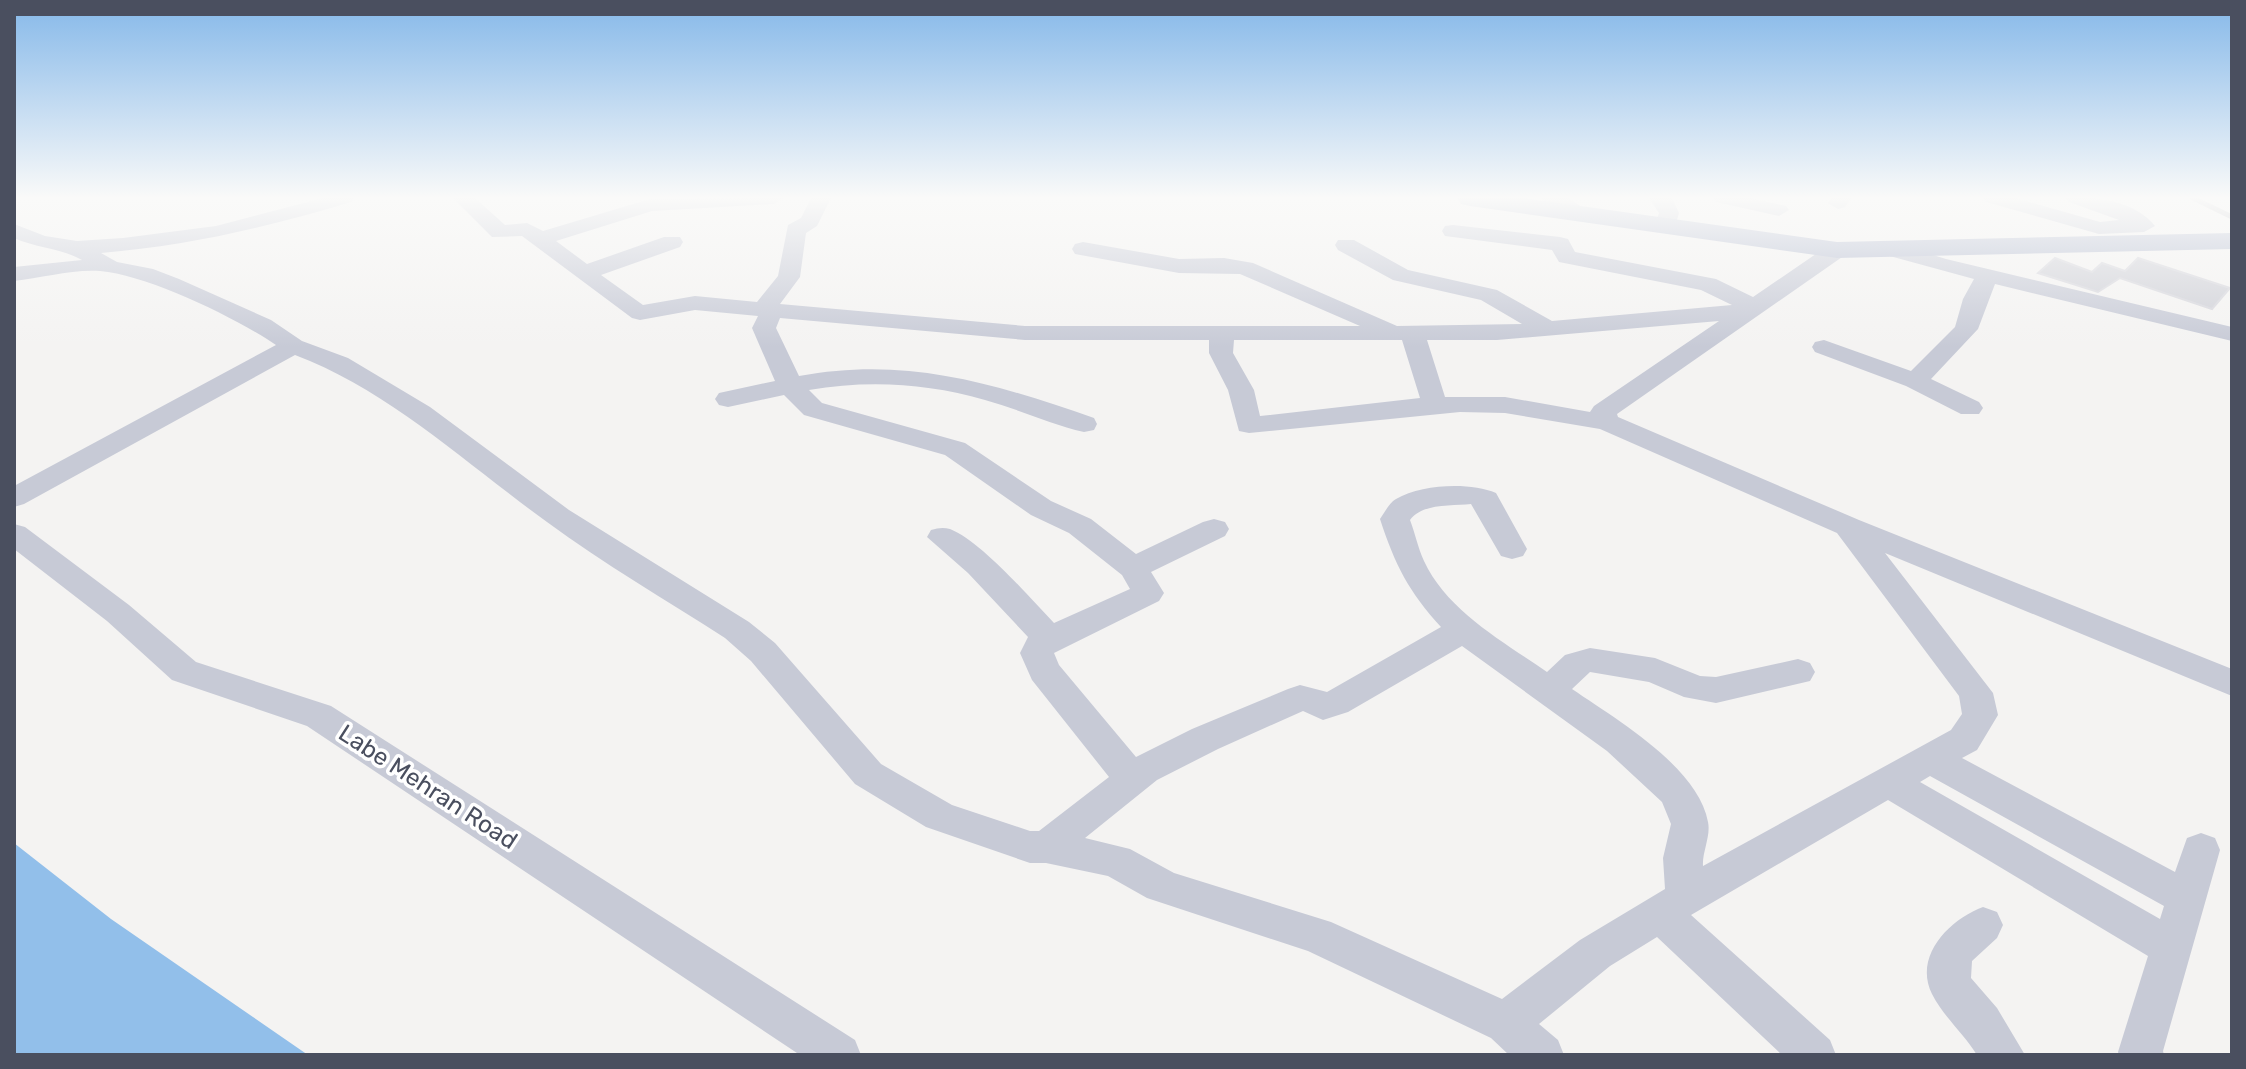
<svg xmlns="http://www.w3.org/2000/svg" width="2246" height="1069" font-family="Rubik,sans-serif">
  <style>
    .water { fill: #92bfea }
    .building { fill: #cfd0d7; stroke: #d7d7dd; stroke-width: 2 }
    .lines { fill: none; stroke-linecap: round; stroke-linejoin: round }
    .minor { fill: #c7cad6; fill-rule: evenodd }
    .major { fill: #b3bacf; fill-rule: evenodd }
    .rail { stroke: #b5b5bc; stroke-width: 5 }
    .labels { text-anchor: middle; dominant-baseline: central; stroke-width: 7; stroke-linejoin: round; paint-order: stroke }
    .near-street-label { font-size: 24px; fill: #4a4f5f; stroke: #fff }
  </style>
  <rect width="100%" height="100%" fill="#f4f3f2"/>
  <path class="water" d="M14,843l97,76 197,136h-294z"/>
  <path class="building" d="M2055,258l37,14 10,-9 23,8 13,-13 92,30 -18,21 -92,-31 -22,14 -60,-19z"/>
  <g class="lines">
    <path class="minor" d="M323,198h31l-3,4c-83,25 -163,44 -250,51l16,9 36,7 26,10 92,41 31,21 46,17 82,49 139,103 180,112 26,21 106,121 71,41 78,26h9l70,-54 -77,-97 -12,-27 8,-16 -60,-64 -41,-36 4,-7c7,-2 12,-3 19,-1 32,13 79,68 104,94l76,-34 -8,-14 -53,-42 -38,-18 -86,-60 -141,-40 -20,-20 -56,12 -9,-2 -4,-6 4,-6 56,-12 -23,-53 6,-12 -63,-6 -55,10 -8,-2 -110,-82 -30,1 -39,-39h22l30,27 22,-2 16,8 107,-32 134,-1 -10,6 -122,7 -96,30 31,23 77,-27h16l3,5 -3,5 -79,28 42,30 52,-9 62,6 21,-26 10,-51 13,-7 10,-20h20l-14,28 -11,7 -6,44 -20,27 245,22h335l-120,-52 -61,-1 -104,-19 -3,-5 3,-5 8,-2 96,17 45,-1 29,5 144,63 125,-2 -41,-24 -88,-20 -55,-30 -3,-5 3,-5h16l54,30 89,20 55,31 180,-16 -31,-15 -142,-28 -7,-12 -107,-14 -3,-5 3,-5 8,-1 107,12 8,2 7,13 141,27 37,18 76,-52h16l3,5 -3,5 -228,159 1,3 241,103 373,149v27l-347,-143 108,140 5,22 -21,35 -15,8 213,114 12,-34 14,-5 14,5 5,12 -57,201 1,4h-45l-1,-3 30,-96 -260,-156 -197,115 139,125 6,15h-54l-125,-118 -47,29 -71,58 19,16 6,15h-55l-18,-17 -183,-87 -161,-53 -39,-22 -62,-13h-16l-104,-36 -71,-43 -104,-123 -26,-23c-59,-38 -121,-74 -178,-116 -82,-59 -157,-131 -252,-167l-271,149 -10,3v-21l262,-141c-40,-27 -128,-70 -176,-74 -27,-2 -59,7 -86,10v-14l68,-7c-21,-12 -46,-12 -68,-22v-14l31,12 32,5 46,-3 93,-12zM780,318l245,22h184v13l19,37 11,41 10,2 211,-21 45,1 95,16 237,104 122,163 3,18 -11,16 -248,136c-1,-14 8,-30 5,-44 -10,-55 -92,-103 -136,-133l18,-17 59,10 35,15 32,6 94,-22 5,-9 -5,-9 -12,-4 -82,18 -16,-1 -45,-18 -65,-10 -25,7 -18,17c-43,-30 -100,-61 -123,-111 -6,-13 -9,-28 -14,-41 12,-17 43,-14 61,-16l30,52 11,3 11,-3 4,-7 -31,-56c-26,-11 -74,-9 -100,6 -7,4 -11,13 -16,20 15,46 29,73 61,108l-114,65 -27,-7 -12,4 -96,40 -56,28 -77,-92 -5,-12 105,-52 5,-8 -13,-21 74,-36 4,-7 -4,-7 -11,-3 -11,3 -67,32 -45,-35 -40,-18 -86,-58 -143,-40 -13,-13c59,-10 117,-7 176,10 33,9 65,24 99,32l10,-2 3,-6 -3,-6c-101,-35 -188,-62 -295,-42l-23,-48zM1719,321l-125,85 -4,6 -85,-15h-60l-18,-57h70zM1234,340h168l18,58 -160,18 -6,-26 -21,-37zM1462,646l145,105 55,51 9,22 -8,34 2,31 -85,51 -78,59 -171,-77 -157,-49 -44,-24 -45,-11 72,-58 61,-31 85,-38 20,9 25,-8zM1930,776l234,130 -4,13 -240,-137z
      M1542,198h26l20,13 -10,6c-12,-3 -30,-10 -36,-19z
      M1649,198h23l7,15 -5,17h-16l-3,-5 4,-12z
      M1713,198h38l35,8 3,4 -10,6 -63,-14z
      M1831,198h20l-6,9 -7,2 -10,-6z
      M1983,198h32l85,24 19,-2 -50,-18 -3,-4c30,-1 68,2 89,28l-11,6 -45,2 -113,-32z
      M1894,243l52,16 286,68v14l-237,-57 -17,45 -47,50 48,23 4,6 -4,6h-18l-55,-28 -91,-34 -3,-5 3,-5 9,-2 87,31 44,-44 8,-28 11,-20 -88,-24 -3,-5 3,-5z
      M14,524l11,3 104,78 67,57 135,44 524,334 6,15h-61l-493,-329 -135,-46 -65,-59 -93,-72z
      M1983,907l14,5 6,13 -6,13 -25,23 -1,17 26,30 28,47h-48c-13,-21 -34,-39 -45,-61 -19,-38 18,-75 51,-87z"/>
    <path class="major" d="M1457,198h67l313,44 395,-9v16l-395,9 -367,-52 -9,-2z"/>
    <path class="rail" d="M2193,198l39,19"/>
  </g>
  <linearGradient id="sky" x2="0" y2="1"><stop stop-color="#85b8e9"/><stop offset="0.57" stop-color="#fafaf9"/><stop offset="1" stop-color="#fafaf9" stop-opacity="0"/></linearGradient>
  <rect width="2246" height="347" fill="url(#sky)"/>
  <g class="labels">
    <g class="near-street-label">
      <text transform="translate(428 787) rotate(33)">Labe Mehran Road</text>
    </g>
  </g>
  <rect width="2246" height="1069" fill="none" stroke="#4a4f5f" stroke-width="32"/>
</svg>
